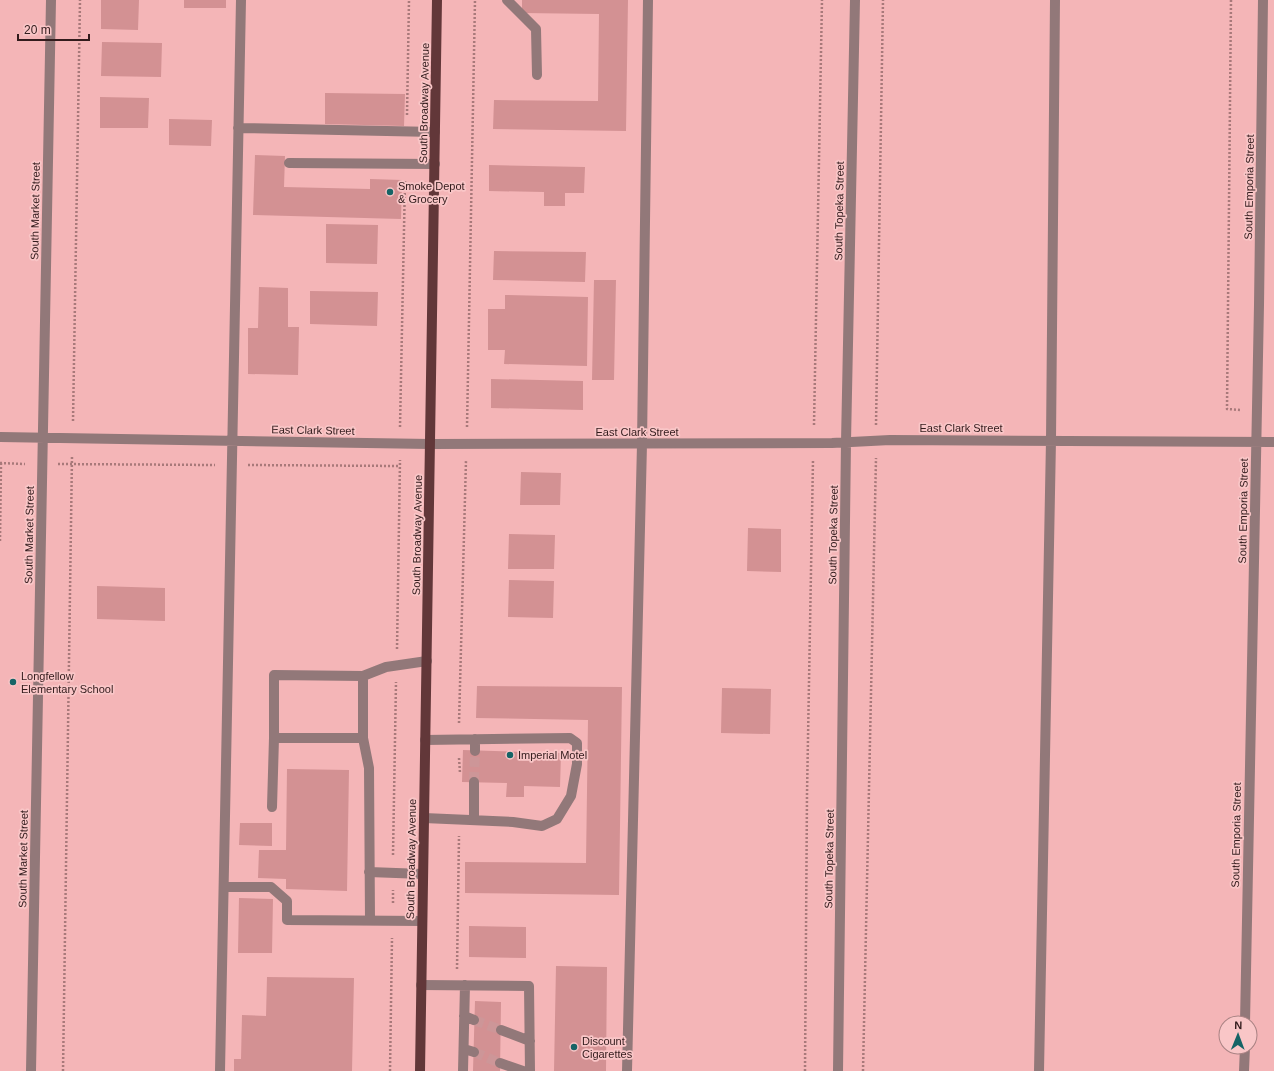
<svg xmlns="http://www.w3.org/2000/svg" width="1274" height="1071" font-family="Helvetica,sans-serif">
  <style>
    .building { fill: #d39193 }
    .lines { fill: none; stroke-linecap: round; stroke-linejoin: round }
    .minor-tunnel { stroke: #cd9698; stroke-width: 10; stroke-dasharray: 10 5; stroke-linecap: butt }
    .path { stroke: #a8797a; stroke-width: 2.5; stroke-dasharray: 2 2; stroke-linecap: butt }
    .minor { stroke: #927879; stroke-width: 10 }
    .major { stroke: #623739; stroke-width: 10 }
    .poi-dot { fill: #156466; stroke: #f9c6c7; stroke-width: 1.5 }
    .labels { text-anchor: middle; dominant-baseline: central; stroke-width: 3.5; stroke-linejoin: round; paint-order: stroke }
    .street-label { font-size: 11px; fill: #321b1c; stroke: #f9c6c7 }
    .poi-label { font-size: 11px; fill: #321b1c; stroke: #f9c6c7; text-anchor: start }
  </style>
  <rect width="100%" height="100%" fill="#f4b5b7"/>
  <path class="building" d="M101,0h38l-1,30 -37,-1z
    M184,0h42v8h-42z
    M522,0h106l-2,131 -133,-2 1,-29 104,1 1,-87 -77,-1z
    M102,42l60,1 -1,34 -60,-1z
    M325,93l80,1 -1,32 -79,-2z
    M100,97l49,1 -1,30h-48z
    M169,119l43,1 -1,26 -42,-1z
    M255,155l30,1 -1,31 86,2v-10l32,1 -1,39 -148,-4z
    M489,165l96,2 -1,26h-19v13h-21v-14l-55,-1z
    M326,224l52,1 -1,39 -51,-1z
    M494,251l92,1 -1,30 -92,-2z
    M594,280h22l-2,100h-22z
    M259,287l29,1v39h11l-1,48 -50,-1v-46h10z
    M310,291l68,1 -1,34 -67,-2z
    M505,295l83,2 -1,69 -83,-2 1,-14h-17v-41h17z
    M491,379l92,2v29l-92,-2z
    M521,472l40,1 -1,32h-40z
    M748,528l33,1v43l-34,-1z
    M509,534l46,1 -1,34h-46z
    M509,580l45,1 -1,37 -45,-1z
    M97,586l68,2v33l-68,-2z
    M477,686l145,1 -3,208 -154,-2v-31l121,1 2,-143 -112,-2z
    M722,688l49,1 -1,45 -49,-1z
    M463,750l98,3 -1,34 -36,-1v11h-18l1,-14 -45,-1z
    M287,769l62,1 -2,121 -61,-2v-10l-28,-1 1,-28h27z
    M240,823h32v23l-33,-1z
    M239,898l34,1 -1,54h-34z
    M469,926l57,1v31l-57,-1z
    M556,966l51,1 -1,104h-52z
    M267,977l87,1 -2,93h-118v-12h7l1,-44 24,1z
    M475,1001l26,1 -1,69h-27z"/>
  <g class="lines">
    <path class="minor-tunnel" d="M474,782l1,-31
      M474,1020l27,10
      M474,1052l26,11"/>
    <path class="path" d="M1231,0l-4,409 14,1
      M407,115l2,-115
      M73,421l7,-421
      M814,425l8,-425
      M876,425l7,-425
      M400,427l5,-247
      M467,427l8,-427
      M0,463l25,1
      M58,464l157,1
      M248,465l152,1
      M0,541l1,-78
      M397,649l3,-189
      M459,723l7,-263
      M459,758l1,15
      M393,855l3,-173
      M393,903v-13
      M457,969l2,-133
      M63,1071l9,-615
      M390,1071l2,-133
      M805,1071l2,-277 6,-334
      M863,1071l13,-613"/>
    <path class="minor" d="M507,0l29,29 1,46
      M238,128l197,4
      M289,163l146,1
      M0,437l430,7 402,-1 58,-3 384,2
      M363,676l23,-9 41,-6
      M363,738v-62l-89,-1v63h89l6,30 1,152
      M475,739v12
      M272,807l2,-69
      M424,818l89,4 29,4 15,-7 14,-23 6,-32v-21l-7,-5 -145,2
      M474,820v-38
      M369,872l54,2
      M224,887h47l16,14v19l135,1
      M421,985l108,1 1,85
      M464,1016l10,4
      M1245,1023l14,-718 4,-305
      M501,1030l29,11
      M464,1049l10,3
      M500,1063l23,8
      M31,1071l20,-1071
      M220,1071l21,-1071
      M463,1071l2,-86
      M627,1071l15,-627 6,-444
      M838,1071l8,-629 9,-442
      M1039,1071l12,-631 4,-440
      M1244,1071l1,-24"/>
    <path class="major" d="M420,1071l17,-1071"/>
  </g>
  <g class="poi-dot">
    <circle cx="390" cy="192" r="4"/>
    <circle cx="13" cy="682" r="4"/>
    <circle cx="510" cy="755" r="4"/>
    <circle cx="574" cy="1047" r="4"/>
  </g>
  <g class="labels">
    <g class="street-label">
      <text transform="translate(424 103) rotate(-89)">South Broadway Avenue</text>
      <text transform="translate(1249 187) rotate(-89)">South Emporia Street</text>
      <text transform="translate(35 211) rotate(-89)">South Market Street</text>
      <text transform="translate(839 211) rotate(-89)">South Topeka Street</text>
      <text x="961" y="428">East Clark Street</text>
      <text transform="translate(313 430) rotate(1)">East Clark Street</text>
      <text x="637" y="432">East Clark Street</text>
      <text transform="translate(1243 511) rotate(-89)">South Emporia Street</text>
      <text transform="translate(29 535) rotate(-89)">South Market Street</text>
      <text transform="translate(417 535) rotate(-89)">South Broadway Avenue</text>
      <text transform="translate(833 535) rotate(-89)">South Topeka Street</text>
      <text transform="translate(1236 835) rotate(-89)">South Emporia Street</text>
      <text transform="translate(23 859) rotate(-89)">South Market Street</text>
      <text transform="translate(411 859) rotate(-89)">South Broadway Avenue</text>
      <text transform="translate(829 859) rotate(-89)">South Topeka Street</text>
    </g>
    <g class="poi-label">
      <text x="398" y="186">Smoke Depot<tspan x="398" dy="13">&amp; Grocery</tspan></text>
      <text x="21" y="676">Longfellow<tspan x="21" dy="13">Elementary School</tspan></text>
      <text x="518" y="755">Imperial Motel</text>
      <text x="582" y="1041">Discount<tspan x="582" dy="13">Cigarettes</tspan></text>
    </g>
  </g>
  <g transform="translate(1238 1035) rotate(1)"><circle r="19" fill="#f9c6c7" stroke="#a98283"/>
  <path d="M0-3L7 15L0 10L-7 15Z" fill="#156466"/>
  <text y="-6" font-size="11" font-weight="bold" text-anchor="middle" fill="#321b1c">N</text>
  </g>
  <path d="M18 34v6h71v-6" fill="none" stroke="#321b1c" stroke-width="2"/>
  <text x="24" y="34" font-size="12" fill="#321b1c" stroke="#f9c6c7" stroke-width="3" paint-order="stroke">20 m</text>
</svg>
